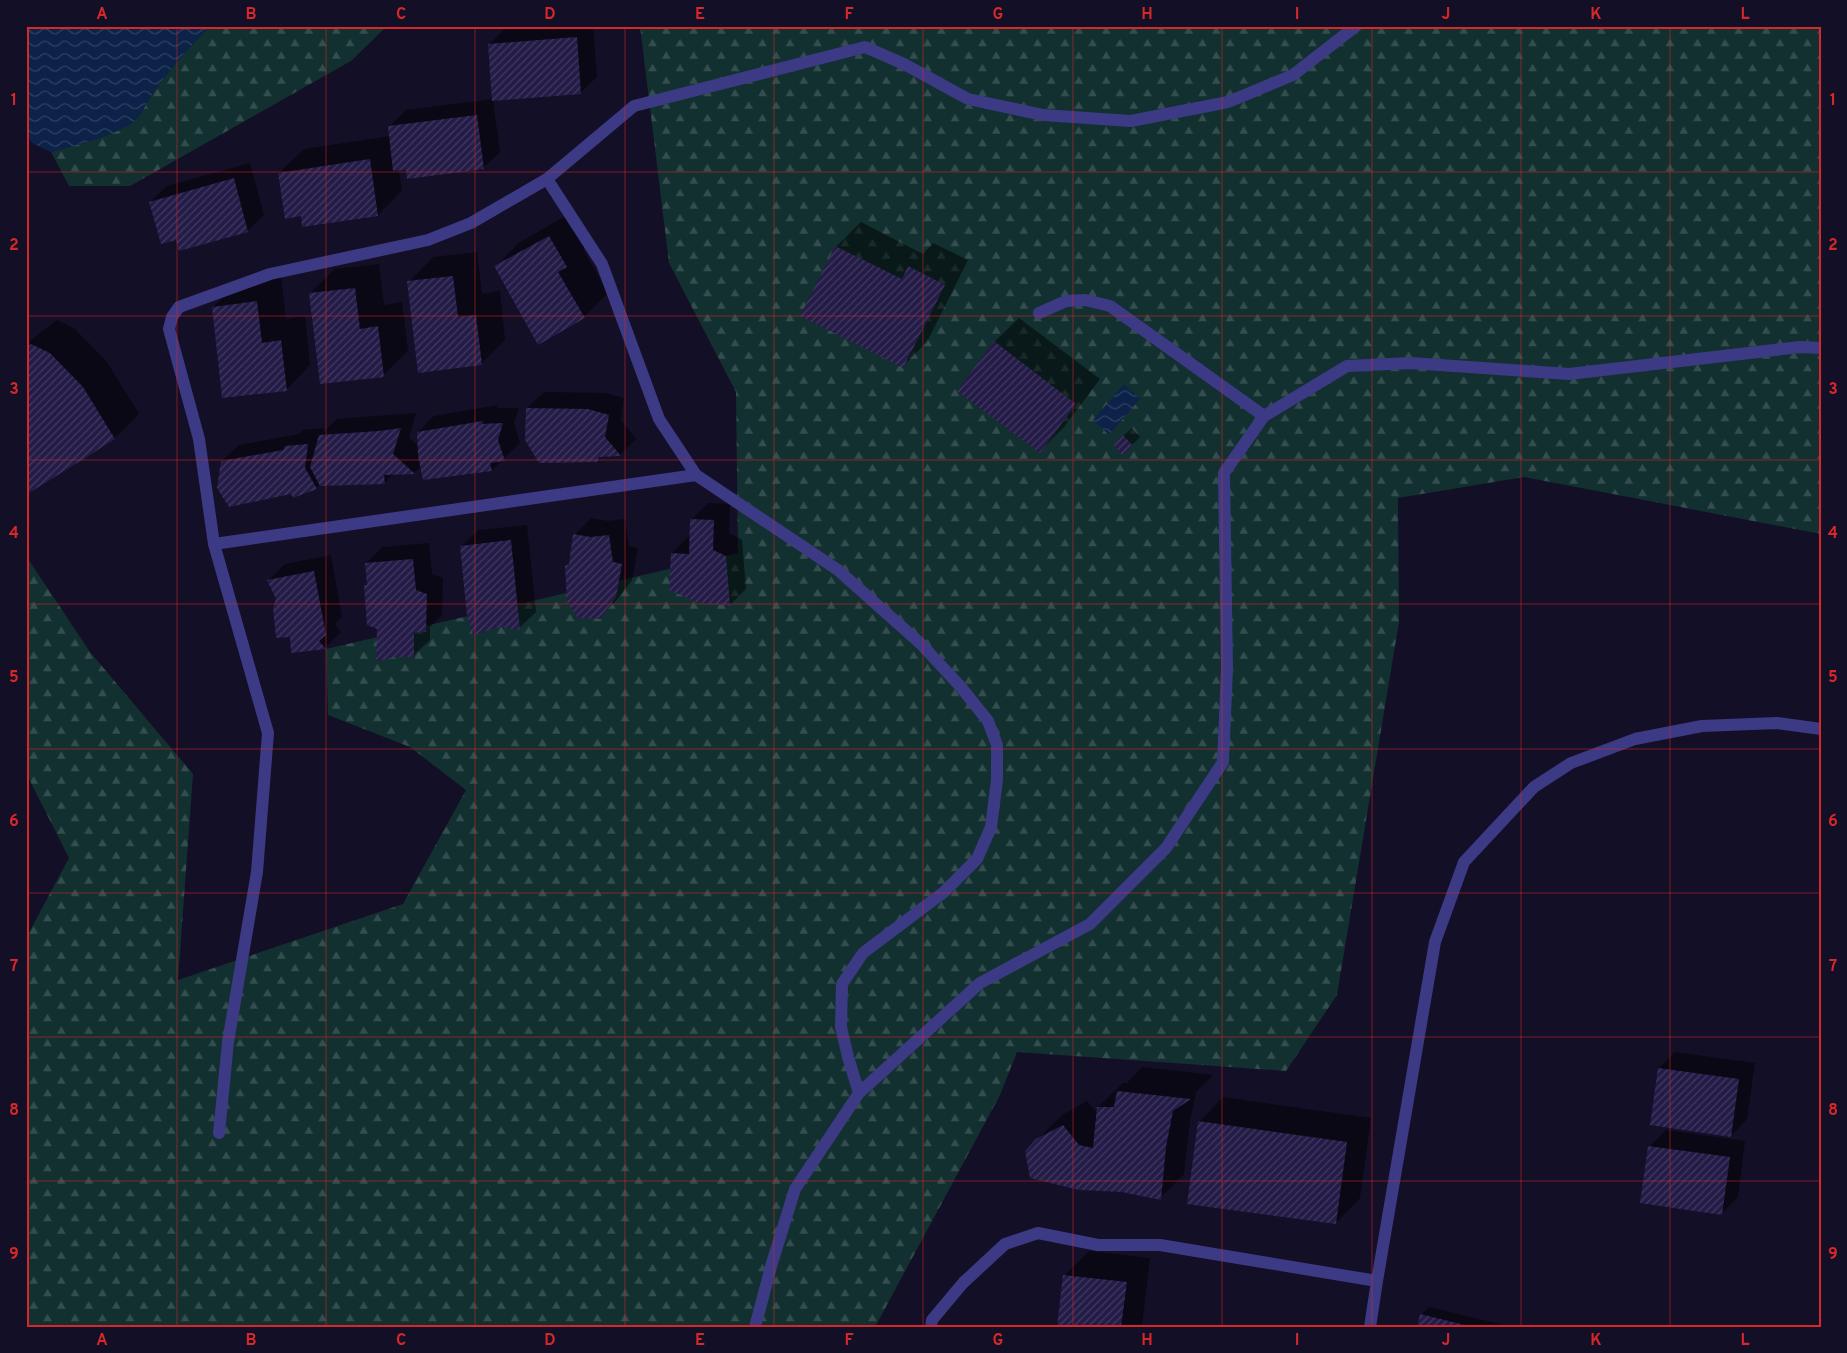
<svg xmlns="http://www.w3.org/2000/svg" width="1847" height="1353" font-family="Overpass,sans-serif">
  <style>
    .forest { fill: url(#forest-firs) }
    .water { fill: url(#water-waves) }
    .shadow { fill: #0007 }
    .building { fill: url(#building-hatch) }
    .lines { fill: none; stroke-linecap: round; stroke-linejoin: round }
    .service { stroke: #3d3a85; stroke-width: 12 }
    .minor { stroke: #3d3a85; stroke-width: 12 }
    .grid { fill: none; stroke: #d62828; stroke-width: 1; stroke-opacity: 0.55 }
    .neatline { fill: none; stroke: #d62828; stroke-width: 2 }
    .grid-label { font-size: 16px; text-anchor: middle; font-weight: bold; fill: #d62828 }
  </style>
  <defs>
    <pattern id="forest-firs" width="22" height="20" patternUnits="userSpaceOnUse" patternTransform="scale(1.25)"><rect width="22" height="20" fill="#12302f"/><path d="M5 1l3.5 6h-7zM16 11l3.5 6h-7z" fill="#344d4e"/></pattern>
    <pattern id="water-waves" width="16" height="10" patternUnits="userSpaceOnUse" patternTransform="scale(1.25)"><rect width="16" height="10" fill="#0c2248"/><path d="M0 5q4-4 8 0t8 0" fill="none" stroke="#2f4163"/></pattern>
    <pattern id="building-hatch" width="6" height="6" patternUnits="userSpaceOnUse" patternTransform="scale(1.25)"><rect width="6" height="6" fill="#241b47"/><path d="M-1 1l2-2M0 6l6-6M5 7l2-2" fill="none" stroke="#433b63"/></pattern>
  </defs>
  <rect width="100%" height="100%" fill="#130f26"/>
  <path class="forest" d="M210,26h177l-36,35 -221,125h-61l-18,-34c20,-6 72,-18 85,-33 7,-7 11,-18 17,-26 17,-24 36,-46 57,-67z
    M640,26h1181v508l-297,-57 -126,21 1,124 -62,373 -51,76 -269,-19 -17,43 -125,232h-849v-389l43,-80 -43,-85v-217l64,96 103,122 -15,206 225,-76 63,-114 -56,-43 -82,-32 -2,-66 412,-96 -2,-161 -67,-129z"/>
  <path class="water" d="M26,26h184c-21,21 -40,43 -57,67 -6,8 -10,19 -17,26 -13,15 -64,27 -85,33l-19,-9 -6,-9z
    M1124,384l16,15 -31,36 -16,-15z"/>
  <path class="shadow" d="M531,26h62l4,51 -17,16 -87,7 7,52 -17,16 -84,2 3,20 -24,25h-76l-23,-42 25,-24 86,-13 -1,-9 17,-17 87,-11 -4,-54 16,-17z
    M250,163l14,52 -17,16 -70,7 -27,-36 17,-16z
    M573,212l17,30 -7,7 25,44 -24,24 -88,-51 24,-24z
    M861,222l62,32 10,-11 35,17 -41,82 -24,24 -67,-119z
    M477,252l5,42 18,-3 5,49 -24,24 -72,-82 24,-25z
    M379,264l5,41 18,-3 6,49 -25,24 -73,-82 25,-24z
    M281,277l5,42 19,-3 5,49 -24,25 -73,-83 25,-24z
    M1019,318l81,61 -36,48 -24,24 -46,-109z
    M57,320l18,9 32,33 32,52 -24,24 -89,56v-150z
    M544,392l61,1 19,5 -3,22 15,19 -16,16h-18l-6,6 -69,-53z
    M498,405l-1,3h22l-5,15 6,20 -28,27 -71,-4 -7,7h-20l-9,10 -65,1 -4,4 -24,5 -70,-32 17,-16 60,-11 4,-4 21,-2 -1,4 14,-13 79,-6 -7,25 10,8 -1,-14 16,-16z
    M1132,428l8,9 -8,8 -9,-9z
    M708,503l22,1 -1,29 13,7 4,49 -16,16 -58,-52 16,-16h2l1,-17z
    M591,518l17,3 17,-2 4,27 9,2 -6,32 -16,21 -17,17 -33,-52 5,-4 4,-27z
    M527,525l9,87 -17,16 -57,-82 16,-16z
    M429,543l3,31 11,4 -1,37 -12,12v13l-17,16 -34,-28 -14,-42 3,-3 -2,-20 17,-16z
    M331,555l11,62 -7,7 6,8 -16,16 -33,4 -1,-16 -22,-56 16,-16z
    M1675,1052l80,11 -8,56 -16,17 -72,-68z
    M1142,1067l71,8 -17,17 -6,29 -6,53 -24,24 -123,-58 25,-25 25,-14 11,13v-7l25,-24h4z
    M1223,1097l148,21 -11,80 -24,25 -137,-101z
    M1666,1130l79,11 -7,56 -17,17 -72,-67z
    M1089,1251l61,7 -8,69h-84l7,-52z
    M1429,1307l83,20h-94l3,-12z"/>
  <path class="building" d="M577,37l4,57 -89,7 -4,-57z
    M477,115l7,54 -77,10 -1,-9 -13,1 -5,-45z
    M370,159l8,57 -76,11 -1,-11 -16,3 -7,-46z
    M234,178l14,54 -69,19 -3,-11 -15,4 -12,-42z
    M549,236l18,31 -9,5 27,46 -47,27 -44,-79z
    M835,246l67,33 6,-13 37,19 -42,83 -103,-52z
    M453,276l5,41 18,-2 6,50 -64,8 -11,-92z
    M355,288l5,41 18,-3 6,51 -64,7 -11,-91z
    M257,301l5,42 19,-3 6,51 -65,7 -10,-91z
    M994,341l82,63 -36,49 -83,-62z
    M31,344l19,9 33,34 32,52 -89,56v-147z
    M526,408l62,1 21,6 -4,22 16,19 -22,1 -2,5 -58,1 -14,-23z
    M483,421l-1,3 21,-1 -5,17 7,21 -15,2 2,8 -69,9 -5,-24 -1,-24z
    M401,428l-8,26 22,20 -31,1 1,9 -65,2 -10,-19 9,-32 60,-4z
    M1123,435l10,11 -11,9 -9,-11z
    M308,444l-3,24 12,21 -24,9 -2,-4 -62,13 -12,-19 4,-27 62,-11 2,-4z
    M690,519l24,1 -1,30 13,6 4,50 -33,-4 -28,-12 2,-37 18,1z
    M573,534l18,3 18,-2 4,27 9,2 -6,33 -16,22 -22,-1 -11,-16 -2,-36 4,-2z
    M511,540l9,90 -21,-3 -26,8 -6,-19 -7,-70z
    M413,559l3,31 11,4 -1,38h-12v25h-18l-20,4 1,-32 -10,-4 -3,-40h3l-2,-22z
    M314,571l12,64 -7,6 7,8 -35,4 -1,-16 -14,1 -3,-30 3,-9 -9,-19z
    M1658,1068l81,11 -8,58 -81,-12z
    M1117,1091l74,8 -18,12 -7,36 -5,53 -39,-8 -43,-2 -49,-12 -5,-27 11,-12 27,-14 16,20 14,3 4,-41h17z
    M1198,1121l149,21 -11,82 -149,-20z
    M1648,1146l82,11 -8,58 -82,-12z
    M1063,1275l64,7 -6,45h-64z
    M1420,1314l49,12v1h-52z"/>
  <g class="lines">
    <path class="service" d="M1039,313l27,-12 19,-1 25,6 154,110
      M931,1327l1,-7 31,-37 42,-39 33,-11 60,12h62l217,36
      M1370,1327l7,-46 58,-339 29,-80 70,-75 37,-24 64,-24 67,-13 75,-3 44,6"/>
    <path class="minor" d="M547,179l55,85 57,155 37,56 142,95 83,74 39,42 28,35 9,24v35l-6,47 -14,32 -33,33 -81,61 -21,31 -1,43 7,30 11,36
      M214,544l482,-69
      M219,1133l9,-91 29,-170 11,-139 -54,-189 -15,-105 -30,-110 3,-12 7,-10 91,-33 158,-34 43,-17 76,-44 87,-73 231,-59 39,17 64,35 75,16 88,6 97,-19 65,-27 63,-49
      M755,1327l17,-64 23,-74 64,-96 121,-110 110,-59 76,-76 57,-86 4,-93 -3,-196 40,-57 83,-50 64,-3 158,11 231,-27 21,1"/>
  </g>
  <path class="grid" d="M177,26v1301M326,26v1301M475,26v1301M625,26v1301M774,26v1301M923,26v1301M1073,26v1301M1222,26v1301M1372,26v1301M1521,26v1301M1670,26v1301M26,172h1795M26,316h1795M26,460h1795M26,604h1795M26,749h1795M26,893h1795M26,1037h1795M26,1181h1795"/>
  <rect width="1847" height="1353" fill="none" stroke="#130f26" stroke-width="55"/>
  <rect x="28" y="28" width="1792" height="1298" class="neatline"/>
  <g class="grid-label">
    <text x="102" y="19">A</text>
    <text x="251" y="19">B</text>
    <text x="401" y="19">C</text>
    <text x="550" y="19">D</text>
    <text x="700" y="19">E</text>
    <text x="849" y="19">F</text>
    <text x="998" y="19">G</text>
    <text x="1147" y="19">H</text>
    <text x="1297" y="19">I</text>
    <text x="1446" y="19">J</text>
    <text x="1596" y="19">K</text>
    <text x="1745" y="19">L</text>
    <text x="14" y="105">1</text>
    <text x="1833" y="105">1</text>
    <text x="14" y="250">2</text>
    <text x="1833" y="250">2</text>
    <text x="14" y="394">3</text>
    <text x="1833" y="394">3</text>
    <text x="14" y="538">4</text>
    <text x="1833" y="538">4</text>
    <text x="14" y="682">5</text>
    <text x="1833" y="682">5</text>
    <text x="14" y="826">6</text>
    <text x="1833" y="826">6</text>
    <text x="14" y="971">7</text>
    <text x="1833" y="971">7</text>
    <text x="14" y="1115">8</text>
    <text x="1833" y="1115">8</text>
    <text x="14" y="1259">9</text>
    <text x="1833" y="1259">9</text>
    <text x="102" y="1345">A</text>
    <text x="251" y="1345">B</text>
    <text x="401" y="1345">C</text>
    <text x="550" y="1345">D</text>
    <text x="700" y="1345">E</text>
    <text x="849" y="1345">F</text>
    <text x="998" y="1345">G</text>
    <text x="1147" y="1345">H</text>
    <text x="1297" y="1345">I</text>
    <text x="1446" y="1345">J</text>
    <text x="1596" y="1345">K</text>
    <text x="1745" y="1345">L</text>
  </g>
</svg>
